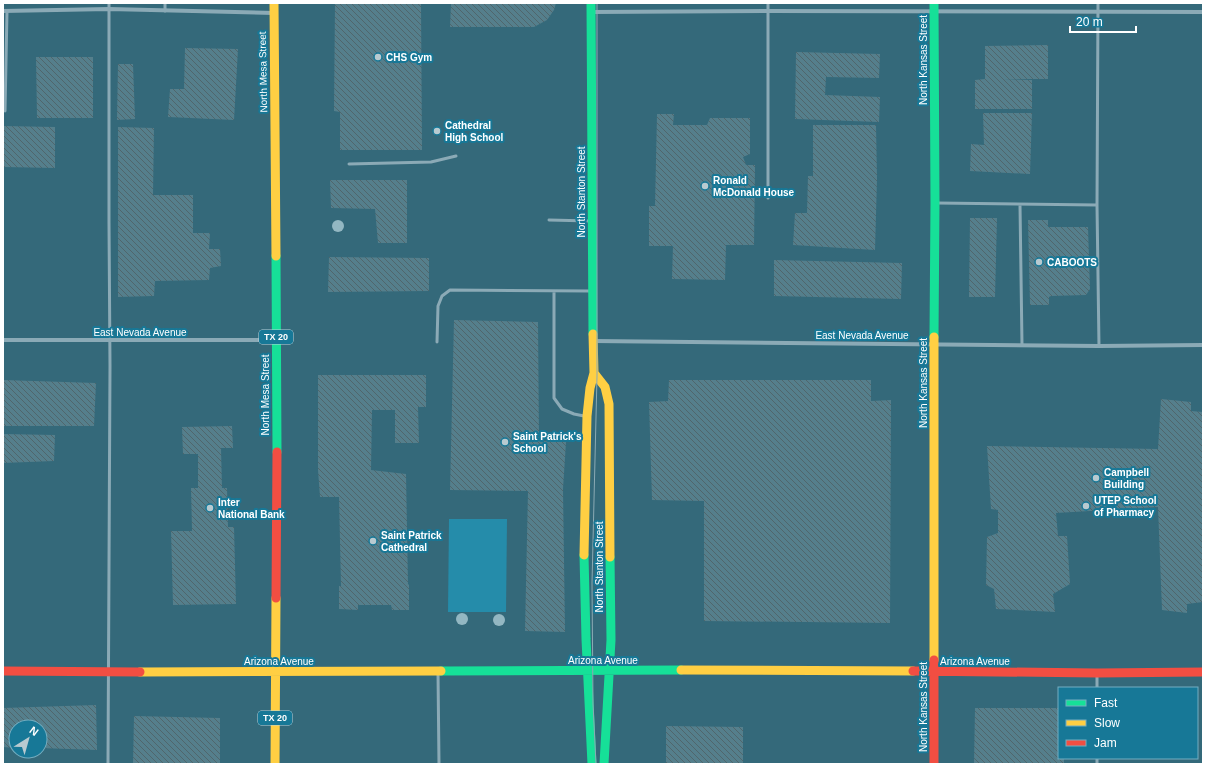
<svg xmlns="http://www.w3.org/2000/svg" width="1206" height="767" font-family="Helvetica,sans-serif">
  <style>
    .park { fill: #258caa }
    .building { fill: url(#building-back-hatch) }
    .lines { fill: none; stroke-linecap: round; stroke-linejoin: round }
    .lane { stroke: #8baab6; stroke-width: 3 }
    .street { stroke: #8baab6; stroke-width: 4 }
    .fast { stroke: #16e098; stroke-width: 9 }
    .slow { stroke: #ffcf43; stroke-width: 9 }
    .jam { stroke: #f24e42; stroke-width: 9 }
    .tram { stroke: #8baab4; stroke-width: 1 }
    .tree { fill: #93b7c2 }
    .poi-dot { fill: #b8cad0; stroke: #177897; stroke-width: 1.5 }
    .labels { text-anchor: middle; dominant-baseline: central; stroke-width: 4; stroke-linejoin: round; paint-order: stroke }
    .shield { fill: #177897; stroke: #b9d6e0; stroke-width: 1 }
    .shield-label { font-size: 9px; font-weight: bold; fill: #fff }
    .poi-label { font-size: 10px; font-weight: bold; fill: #fff; stroke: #177897; text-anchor: start }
    .street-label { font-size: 10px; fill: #fff; stroke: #177897 }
  </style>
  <defs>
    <pattern id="building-back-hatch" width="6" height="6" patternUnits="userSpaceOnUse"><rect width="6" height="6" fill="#557f8c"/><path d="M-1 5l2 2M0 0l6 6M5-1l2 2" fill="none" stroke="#50666c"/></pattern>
  </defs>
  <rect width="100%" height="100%" fill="#34697a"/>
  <path class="park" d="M449,519h58l-1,93h-58z"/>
  <path class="building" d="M335,3h86l1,147h-82v-38l-6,-1z
    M451,3h105l-2,7 -7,10 -13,7h-84z
    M1048,45v34h-46l30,1v29h-57v-29l10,-1v-33z
    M185,48l53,1 -4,71 -66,-3 2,-28h14z
    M796,52l84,2 -1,24 -53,-1 -1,18 55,2 -1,25 -84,-3z
    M36,57h57v61h-56z
    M118,64h15l2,55 -18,1z
    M983,113h49l-2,61 -60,-3 1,-27 13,1z
    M657,114h17l-1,11h34l3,-7h40v36l-7,3 3,8h9l-1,80h-28l-1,35 -53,-1 1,-33h-24v-40h6z
    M813,125h63l1,54 -2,71 -82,-5 2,-32h12l1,-37h5z
    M3,126l52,1v41l-52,-1z
    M118,127l36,1 -1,67h40v38h17l-1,16h11l1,17 -11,2 -1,12 -54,1 -1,15 -36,1z
    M330,180h77v63h-29l-3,-34 -44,-1z
    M970,218h27l-2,79h-26z
    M1028,220h20v7h40l2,62 -4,6 -35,1 -2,1v8h-19z
    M329,257l100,1v33l-101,1z
    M774,260l128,3 -1,36 -127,-3z
    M454,320l84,2 1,119 27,1 -3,47 2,143 -40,-1 3,-140 -78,-1z
    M318,375h108v32h-8l1,36h-24v-33h-23l-1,60 35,4 2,111 1,-1v26h-17l-1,-5h-33v5l-19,-1v-23h2l-2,-89h-19l-2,-27z
    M3,380l93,3 -2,43h-91z
    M669,380h202v21l20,-1 -1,223 -186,-2v-120l-52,-1 -3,-98 19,-1z
    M1161,399l30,3v9l12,1v190l-16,2v9l-25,-3 -4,-103 -102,6 2,23h9l3,48 -17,10 2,18 -59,-3 -2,-20 -8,-4 1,-48 11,-4v-23l-7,-1 -4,-63 171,3z
    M232,426l1,22h-12l1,40h5l1,39h6l2,77 -63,1 -2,-74h21l-1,-43h7v-34h-15l-1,-27z
    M3,434l52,1 -1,26 -51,2z
    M600,589h4v11l-4,-1z
    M96,705l1,45 -57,-2v-21h-24v21l-13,-1v-39z
    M975,708h84v50h5v6h-90z
    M134,716l86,2v46h-87z
    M666,726l77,1v37h-77z"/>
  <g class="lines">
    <path class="lane" d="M768,3v195
      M1098,3l-1,202 2,141
      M165,11v-8
      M5,111l2,-100
      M349,164l82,-2 25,-6
      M937,203l160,2
      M1020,205l2,140
      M549,220l41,1
      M554,291v107l8,11 12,5 10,2
      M437,342l1,-36 4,-10 8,-6 141,1
      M438,672l1,92
      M1097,675v13
      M1097,758v6
      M108,764l2,-398 -1,-143v-220"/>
    <path class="street" d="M3,11l106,-2 165,4
      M592,12l176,-1 435,1
      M3,340h273
      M593,341l506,5 104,-1"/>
    <path class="fast" d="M591,3l2,331
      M934,3l1,200 -1,134
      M276,256l1,196
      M584,555l2,84 6,125
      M441,671l240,-1
      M604,764l7,-124 -1,-83"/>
    <path class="slow" d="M274,3l2,253
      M594,373l11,14 4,17 1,153
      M584,555l3,-139 3,-28 4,-15 -1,-39
      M934,660v-323
      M681,670l232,1
      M140,672l301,-1
      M275,764l1,-166"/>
    <path class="jam" d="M276,598l1,-146
      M934,660v104
      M3,671l137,1
      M913,671l184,2 106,-1"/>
    <path class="tram" d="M596,764l-3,-60 -1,-121 5,-207v-373"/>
  </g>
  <g class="tree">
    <circle cx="338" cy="226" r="6"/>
    <circle cx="462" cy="619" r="6"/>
    <circle cx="499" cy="620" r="6"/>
  </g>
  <g class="poi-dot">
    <circle cx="378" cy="57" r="4"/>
    <circle cx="437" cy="131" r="4"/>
    <circle cx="705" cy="186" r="4"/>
    <circle cx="1039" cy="262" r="4"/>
    <circle cx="505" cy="442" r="4"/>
    <circle cx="1096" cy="478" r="4"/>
    <circle cx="1086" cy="506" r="4"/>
    <circle cx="210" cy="508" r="4"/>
    <circle cx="373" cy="541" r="4"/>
  </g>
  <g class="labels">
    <g class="shield">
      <rect x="259" y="330" width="34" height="14" rx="3"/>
      <rect x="258" y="711" width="34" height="14" rx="3"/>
    </g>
    <g class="shield-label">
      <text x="276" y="337">TX 20</text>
      <text x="275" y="718">TX 20</text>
    </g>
    <g class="poi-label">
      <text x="386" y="57">CHS Gym</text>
      <text x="445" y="125">Cathedral<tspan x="445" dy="12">High School</tspan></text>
      <text x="713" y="180">Ronald<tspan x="713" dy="12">McDonald House</tspan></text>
      <text x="1047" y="262">CABOOTS</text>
      <text x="513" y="436">Saint Patrick's<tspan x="513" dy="12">School</tspan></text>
      <text x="1104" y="472">Campbell<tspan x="1104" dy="12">Building</tspan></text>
      <text x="1094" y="500">UTEP School<tspan x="1094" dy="12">of Pharmacy</tspan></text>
      <text x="218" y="502">Inter<tspan x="218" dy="12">National Bank</tspan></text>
      <text x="381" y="535">Saint Patrick<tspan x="381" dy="12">Cathedral</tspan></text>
    </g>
    <g class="street-label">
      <text transform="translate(923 60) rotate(-90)">North Kansas Street</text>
      <text transform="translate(263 72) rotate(-91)">North Mesa Street</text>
      <text transform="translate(581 192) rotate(-90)">North Stanton Street</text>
      <text x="140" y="332">East Nevada Avenue</text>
      <text x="862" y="335">East Nevada Avenue</text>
      <text transform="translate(923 383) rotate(-90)">North Kansas Street</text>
      <text transform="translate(265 395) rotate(-90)">North Mesa Street</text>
      <text transform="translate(599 567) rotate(-90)">North Stanton Street</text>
      <text x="603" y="660">Arizona Avenue</text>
      <text x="279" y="661">Arizona Avenue</text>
      <text x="975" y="661">Arizona Avenue</text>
      <text transform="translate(923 707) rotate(-90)">North Kansas Street</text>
    </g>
  </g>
  <rect width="1206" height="767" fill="none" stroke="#ffffff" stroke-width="8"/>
  <rect x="1058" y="687" width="140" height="72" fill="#177897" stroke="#74aec1"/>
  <rect x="1066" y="700" width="20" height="6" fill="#16e098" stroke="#74aec1"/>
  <text x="1094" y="707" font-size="12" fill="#ffffff">Fast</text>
  <rect x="1066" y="720" width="20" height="6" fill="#ffcf43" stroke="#74aec1"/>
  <text x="1094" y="727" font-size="12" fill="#ffffff">Slow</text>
  <rect x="1066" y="740" width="20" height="6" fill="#f24e42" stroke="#74aec1"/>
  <text x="1094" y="747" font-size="12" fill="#ffffff">Jam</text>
  <g transform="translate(28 739) rotate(37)"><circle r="19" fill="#177897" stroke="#74aec1"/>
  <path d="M0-3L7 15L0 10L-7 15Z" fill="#b8cad0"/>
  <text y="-6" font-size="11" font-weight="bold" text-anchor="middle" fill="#ffffff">N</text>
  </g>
  <path d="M1070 26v6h66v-6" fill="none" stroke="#ffffff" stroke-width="2"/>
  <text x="1076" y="26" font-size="12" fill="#ffffff" stroke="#177897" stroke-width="3" paint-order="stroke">20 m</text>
</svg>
